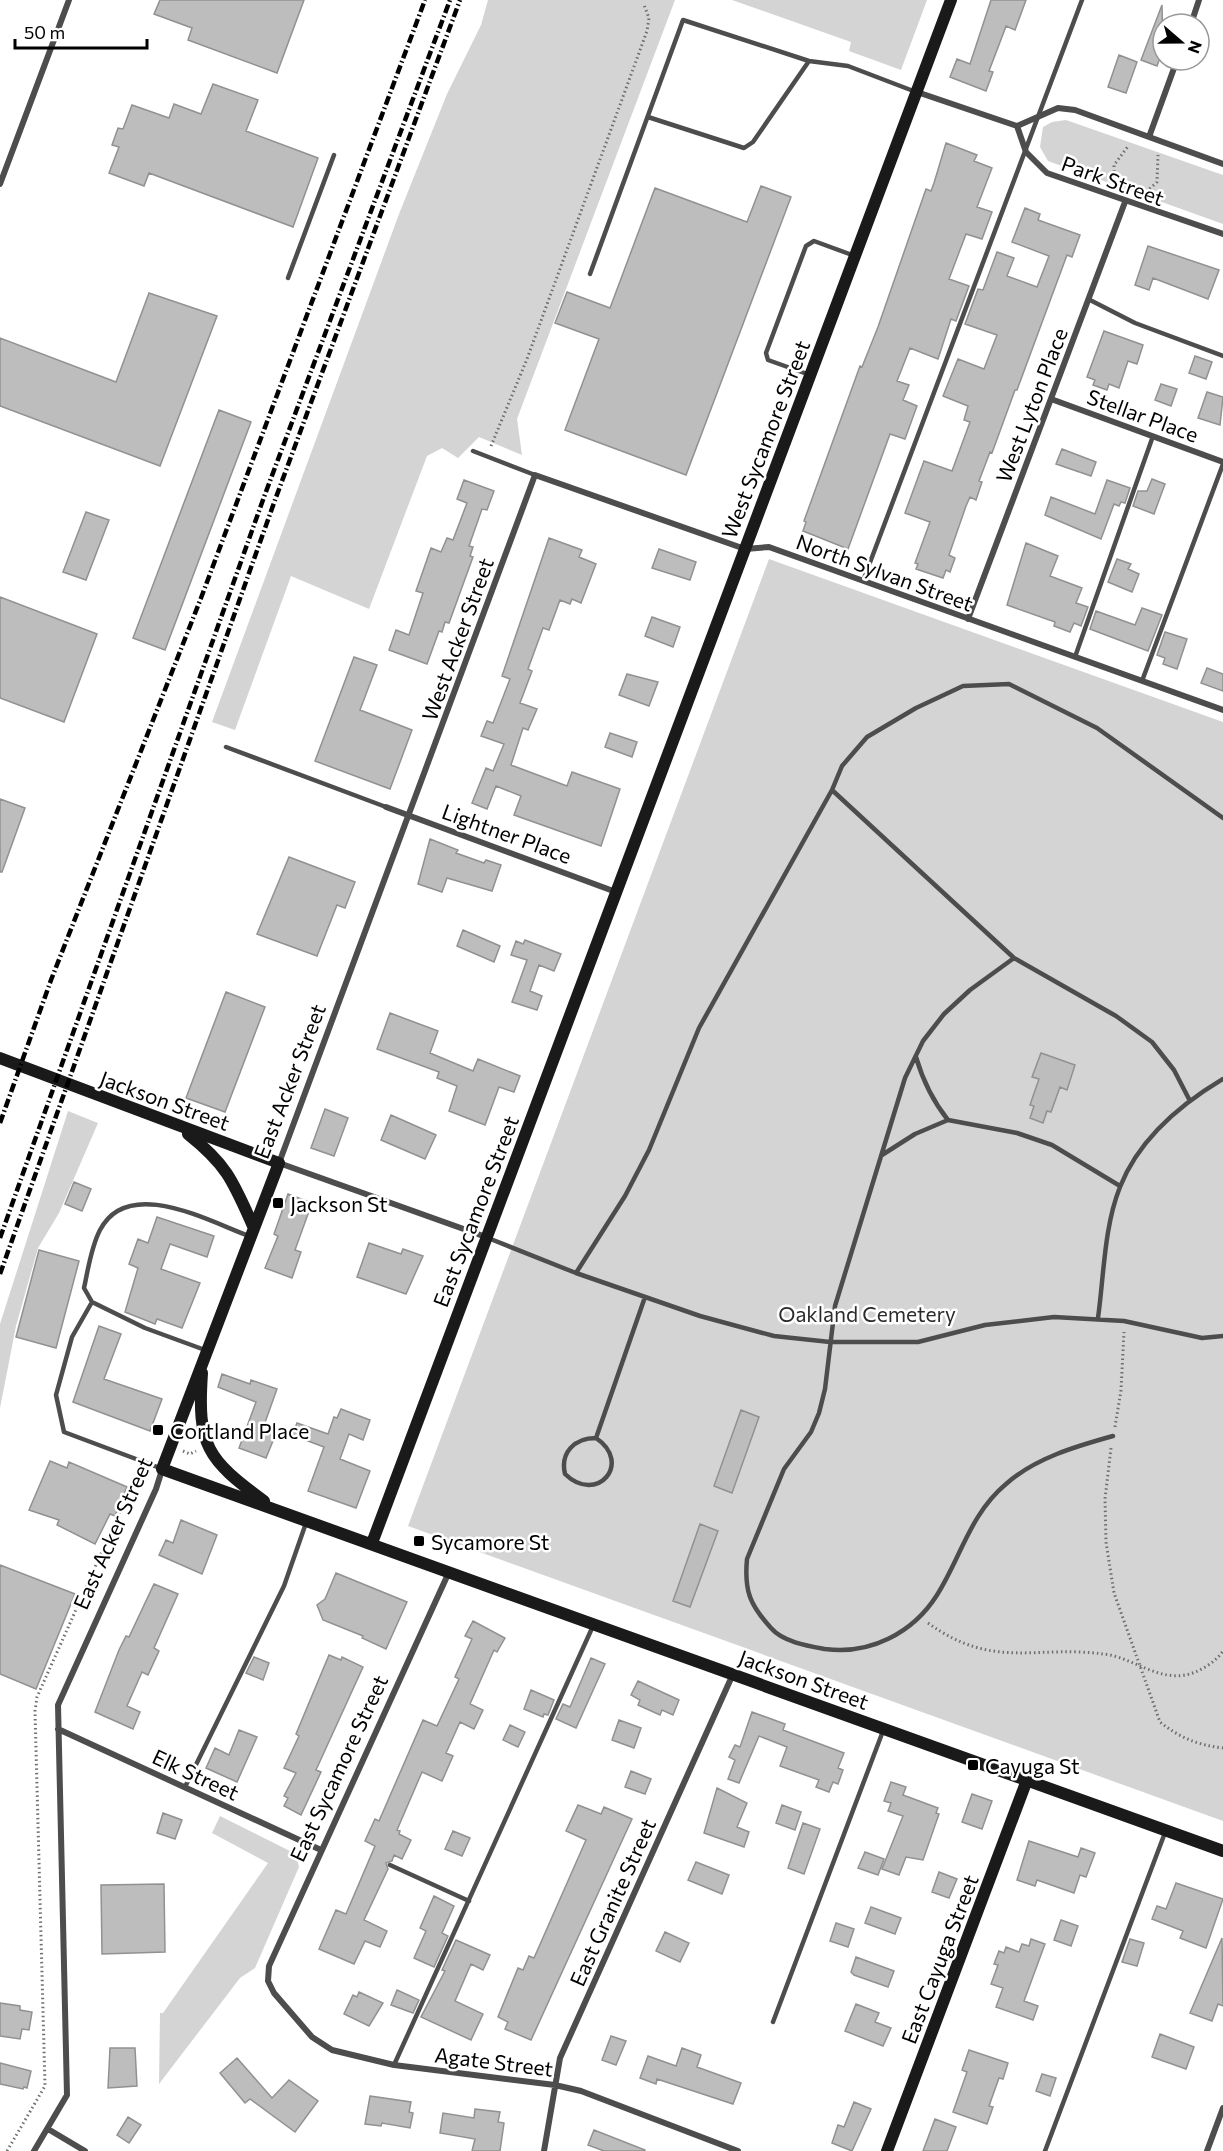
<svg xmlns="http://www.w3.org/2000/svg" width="1223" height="2151" font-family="Commissioner,sans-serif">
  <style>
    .green { fill: #d4d4d4 }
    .building { fill: #bdbdbd; stroke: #919191; stroke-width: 1.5 }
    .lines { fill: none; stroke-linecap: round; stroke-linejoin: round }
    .path { stroke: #6f6f6f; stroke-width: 3; stroke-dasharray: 1.5 3; stroke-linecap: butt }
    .lane { stroke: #4d4d4d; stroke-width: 4.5 }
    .street { stroke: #4d4d4d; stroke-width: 6 }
    .secondary { stroke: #1a1a1a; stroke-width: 12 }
    .rail { stroke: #000; stroke-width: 4.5; stroke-dasharray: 9 3 1.5 3; stroke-linecap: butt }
    .poi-dot { fill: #000; stroke: #fff; stroke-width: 2 }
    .labels { text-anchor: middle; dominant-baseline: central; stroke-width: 5; stroke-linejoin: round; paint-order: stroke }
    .street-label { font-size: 21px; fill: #000; stroke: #fff }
    .poi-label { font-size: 21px; fill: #000; stroke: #fff; text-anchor: start }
    .park-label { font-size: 21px; fill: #2b2b2b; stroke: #fff }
  </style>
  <rect width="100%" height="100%" fill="#fff"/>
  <path class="green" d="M488,0h187l-158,419 5,36 -43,-18 -21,21 -16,-10 -15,8 -58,153 -78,-33 -56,154 -23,-8 187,-508 48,-120 34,-69z
    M732,0h195l-26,70 -52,-19 2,-9z
    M1066,120l157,55v49l-175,-63 -8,-14 3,-20 9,-5z
    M769,559l454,163v1099l-815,-295z
    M68,1111l30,12 -39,90 -21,35 -22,78 -16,82v-84z
    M220,1816l76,38 3,13 -44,101 -15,10 -81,106 1,-71h3l105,-150 -56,-30z"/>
  <path class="building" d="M160,0h144l-27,73 -89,-33 4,-12 -38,-14z
    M991,0h35l-11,30 -9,-4 -1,3 -16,42 4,1 -7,19 -36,-14 7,-18 13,5z
    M1162,5l1,45 -6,16 -16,-6z
    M1119,55l18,7 -11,31 -18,-6z
    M213,84l45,16 -12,31 72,27 -25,69 -144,-54 -5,13 -35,-13 10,-26 -7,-2 6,-17 5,1 9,-24 37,13 5,-14 27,10z
    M946,143l31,12 -3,6 18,7 -15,39 15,5 -10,27 -16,-5 -17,45 20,7 -13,35 -5,-2 -13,40 -28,-11 -13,33 12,4 -6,15 14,6 -12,33 -15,-5 -42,115 -45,-18 3,-9 -2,-1 56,-155 2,1 16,-40 48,-138 5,2 3,-8z
    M761,186l30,11 -105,278 -121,-45 34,-91 -44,-16 12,-31 43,16 45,-120 92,34z
    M1025,208l15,6 -2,6 42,15 -8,22 -5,-2 -50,135h-2l-23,63 -2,-1 -11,29 3,1 -6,18 -6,-3 -4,9 -17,49 6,3 -5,14 -4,-2 -3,8 -27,-9 2,-5 -3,-1 15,-41 -25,-9 19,-52 28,10 18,-49 -6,-2 4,-14 -25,-10 15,-37 26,10 13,-34 -32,-11 13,-35 5,1 14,-38 17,6 -7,18 30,11 12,-31 -37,-14z
    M1148,246l71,24 -11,29 -55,-21 -4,12 -14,-5z
    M149,293l68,23 -57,150 -160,-60v-68l116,44z
    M1104,331l39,14 -6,19 -9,-3 -9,27 -10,-4 -2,6 -14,-5 2,-5 -8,-3z
    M1195,356l17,6 -6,17 -17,-6z
    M1161,384l16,5 -6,17 -16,-6z
    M1207,392l16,5 -3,28 -22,-7z
    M219,410l32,12 -86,228 -32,-12z
    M1062,449l34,13 -5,14 -35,-12z
    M1152,479l13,5 -11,30 -21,-8 5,-15h9z
    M464,480l30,11 -7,19 -5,-1 -13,37 4,1 -3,9 3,1 -24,66 -4,-1 -3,10 -3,-1 -12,33 -38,-14 7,-20 13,5 14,-42 -7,-2 15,-43 10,4 6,-14 6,2 14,-37 -10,-4z
    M1107,480l23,8 -5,15 -4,-1 -2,4 -5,-2 -13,35 -56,-24 6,-18 44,17z
    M86,512l23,8 -23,60 -23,-8z
    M549,538l33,12 -3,7 17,7 -15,39 -9,-4 -2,5 -10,-4 -11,30 -6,-2 -15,41 4,2 -12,32 17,6 -9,21 -5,-2 -12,37 56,21 5,-14 48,17 -19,57 -87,-31 7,-19 -25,-10 -9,23 -15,-6 14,-35 7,3 11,-27 -23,-8 6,-15 6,2 17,-44 -8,-3z
    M1026,543l32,13 -8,20 32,12 -6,15 12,4 -7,19 -7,-3 -4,9 -16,-6 1,-4 -48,-17z
    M659,549l37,13 -6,18 -38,-12z
    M1117,559l14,5 -3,5 11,5 -7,18 -24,-10z
    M0,597l97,37 -33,88 -64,-24z
    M1142,608l20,7 -14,36 -58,-22 6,-18 39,14z
    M652,617l28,10 -7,20 -28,-11z
    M1165,632l22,7 -10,30 -14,-5 2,-6 -8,-3z
    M354,657l23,8 -17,45 52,20 -22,59 -75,-28z
    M1207,668l16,6v17l-22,-8z
    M627,674l31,8 -9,24 -30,-11z
    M610,733l27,9 -5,15 -27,-10z
    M0,799l25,9 -23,64h-2z
    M430,839l28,11 -2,3 28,10 2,-3 15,5 -9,26 -45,-13 -5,14 -24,-8z
    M289,857l66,25 -10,26 -8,-3 -20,51 -60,-22z
    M463,930l37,16 -6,16 -37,-16z
    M525,940l36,14 -7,17 -15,-6 -9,26 12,5 -5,14 -25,-8 15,-42 -16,-5 5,-14 7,3z
    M226,992l39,15 -40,105 -39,-14z
    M390,1013l48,18 -8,22 43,18 5,-12 42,17 -6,16 -15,-5 -14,38 -36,-14 8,-25 -20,-8 2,-6 -62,-23z
    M1041,1053l34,12 -8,25 -7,-3 -9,25 -4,-1 -4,12 -13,-5 4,-12 -4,-1 9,-26 -7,-2z
    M325,1109l23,9 -14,38 -23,-8z
    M391,1115l45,20 -11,24 -44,-19z
    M74,1182l17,7 -9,22 -17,-7z
    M288,1194l24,9 -17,47 6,2 -9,26 -27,-10 13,-32 -4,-2z
    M157,1217l57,19 -7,21 -37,-13 -9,25 39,14 -18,45 -25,-9 -2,5 -30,-12 13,-44 -9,-4 9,-25 10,4z
    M369,1243l32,11 2,-5 20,7 -17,38 -49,-17z
    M39,1250l40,11 -23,87 -40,-11z
    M99,1326l22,8 -17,45 58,20 -12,32 -77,-29z
    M222,1374l28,10 1,-4 26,9 -15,42 13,5 -9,22 -27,-10 17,-46 -38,-15z
    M341,1409l29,11 -7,20 -14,-6 -9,25 30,12 -14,37 -48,-17 16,-44 -32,-12 5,-12 31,11 6,-17 3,1z
    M741,1410l18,7 -27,76 -18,-7z
    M50,1461l17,7 2,-6 58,25 -12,29 -5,-2 -15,30 -38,-19 2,-5 -30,-10z
    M181,1520l36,15 -15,39 -43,-19 7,-15 7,3z
    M700,1524l18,7 -28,76 -17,-6z
    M0,1565l75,29 -39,95 -36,-15z
    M336,1573l71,29 -21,47 -24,-11 1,-2 -40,-16 -6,-15 8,-6z
    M154,1584l24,10 -24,54 5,3 -11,24 -6,-3 -15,34 13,6 -7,17 -38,-17 24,-62 7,-14 3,1z
    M473,1621l32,17 -8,14 -3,-2 -24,54 13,6 -9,19 -14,-7 -14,31 7,3 -11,25 -20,-9 -25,58 3,1 -1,3 12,6 -9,19 -8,-4 -2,6 -6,2 2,6 -24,51 23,11 -7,16 -15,-6 -11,23 -35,-15 17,-39 10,4 29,-68 -10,-5 10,-22 4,2 44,-101 14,6 22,-47 -4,-2 17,-38 -7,-3z
    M329,1655l12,5 1,-3 21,10 -47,103 5,2 -20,43 -17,-9 4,-8 -4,-2 12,-23 -12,-5 15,-32 -3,-2z
    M254,1657l15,6 -6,17 -17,-7z
    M591,1658l14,6 -29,64 -20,-9 7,-15 7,3z
    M638,1681l41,19 -6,15 -11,-5 -2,5 -22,-10 2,-5 -9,-5z
    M531,1690l23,10 -6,15 -4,-1 -1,3 -19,-8z
    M752,1712l33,12 -2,6 61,23 -6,15 5,2 -5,14 -5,-2 -4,10 -13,-5 3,-7 -39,-14 7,-19 -28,-11 -20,47 -11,-4 7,-19 -6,-3 6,-12 5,2z
    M619,1720l22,8 -7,20 -22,-8z
    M510,1725l15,7 -7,15 -15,-7z
    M239,1730l18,7 -20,45 -31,-14 9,-20 14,7z
    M631,1771l20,8 -6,15 -20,-7z
    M891,1782l15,5 -3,8 35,13 -2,5 3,1 -16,46 -17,-3 -7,18 -17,-6 21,-53 -15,-5 3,-8 -7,-2z
    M717,1788l30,15 -10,24 12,5 -5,15 -40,-14z
    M972,1794l20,7 -10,28 -20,-7z
    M578,1805l23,9 3,-7 28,12 -101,221 -26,-11 3,-7 -10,-5 20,-49 5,2 6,-14 5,2 52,-118 -20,-9z
    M782,1805l19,7 -6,18 -19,-7z
    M163,1813l19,7 -7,19 -18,-6z
    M803,1823l17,6 -16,45 -16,-6z
    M453,1831l17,7 -8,18 -17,-7z
    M1029,1841l49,16 3,-9 14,5 -9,24 -6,-2 -6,18 -37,-13 -2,6 -18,-6z
    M865,1852l19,7 -6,16 -20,-7z
    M696,1862l33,13 -7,19 -34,-14z
    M939,1872l18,7 -8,19 -17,-6z
    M1176,1883l47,16 -17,49 -26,-10 3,-7 -31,-12 5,-13 9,3z
    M164,1884l1,68 -63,2 -1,-69z
    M434,1896l20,10 -12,27 6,3 -14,31 -20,-9 12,-27 -6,-3z
    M871,1907l30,11 -6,16 -30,-11z
    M1061,1920l17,6 -7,20 -17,-6z
    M836,1923l18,6 -6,18 -18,-6z
    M665,1932l24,11 -9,19 -24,-11z
    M1222,1938l1,68 -5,-2 -6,17 -22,-8z
    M1031,1939l14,5 -21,57 14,5 -5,14 -37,-13 7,-19 -12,-4 7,-19 -4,-1 5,-13 5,2 2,-6 13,5 3,-8 7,2z
    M1130,1939l14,4 -7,23 -15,-4z
    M456,1940l34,15 -7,15 -12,-6 -16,37 28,13 -12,26 -50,-23 24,-46 -3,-1z
    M856,1957l38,14 -6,16 -34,-12 -3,-3z
    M397,1990l22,10 -6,13 -22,-8z
    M359,1992l24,11 -14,23 -25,-12 9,-19 4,2z
    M0,2003l20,3v4l12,2 -3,18 -7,-1 -2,10 -20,-3z
    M856,2004l23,9 -4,9 16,6 -8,18 -38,-15z
    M1160,2034l34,13 -8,22 -34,-12z
    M611,2036l15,5 -10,24 -14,-5z
    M110,2048h25l2,38 -29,2z
    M682,2048l19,7 -4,12 44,16 -8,21 -76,-25 -1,5 -16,-6 8,-22 28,10z
    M969,2050l39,13 -5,16 -4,-1 -10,28 4,1 -6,17 -34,-12 14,-40 -5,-2z
    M237,2058l35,40 17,-18 29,21 -23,31 -45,-33 -5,4 -25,-30z
    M0,2063l31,8 -4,17 -3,-1 -1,2 -23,-5z
    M1042,2074l14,4 -6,18 -14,-5z
    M370,2096l41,6 -2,10 4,1 -3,15 -28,-5 -1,3 -16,-2z
    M854,2102l17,7 -19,42 -20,-8 6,-18 6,2z
    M475,2109l25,3 -2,10 6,1 -4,28h-28l3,-12 -35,-6 3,-20 31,5z
    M128,2117l13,8 -12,18 -12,-8z
    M935,2119l21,8 -9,24h-24z
    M594,2130l51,20v1h-41l-16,-6z"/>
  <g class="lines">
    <path class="path" d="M1114,185v-20l15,-20
      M1143,195l14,-13 1,-27
      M491,446l36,-87 120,-328 2,-13 -5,-13
      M1115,1427l6,-37 3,-58
      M1111,1448l-6,51 1,43 8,51 46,129c20,16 38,23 63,26
      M183,1451l7,3 6,-3
      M928,1623c68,49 110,20 182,32 24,5 49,25 75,20 13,-2 31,-13 38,-24
      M7,2151l38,-65 -10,-375 2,-14 96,-215 4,-2"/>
    <path class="lane" d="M648,117l96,31 9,-6 56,-81
      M590,274l93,-254 126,41 39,5 68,26
      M288,278l46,-123
      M1090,300l45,23 88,33
      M810,375l-42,-15 -2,-7 40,-107 8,-5 41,15
      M473,451l62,24
      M863,581l219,-581
      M1075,657l78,-221
      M1142,681l81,-217
      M226,747l160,60
      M832,790l182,168 102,58 36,26 22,28 15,29
      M1014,958l-44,32 -26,24 -21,27 -18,37 -70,228 -10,83 -6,24 -8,19 -27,37 -37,90c-3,32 3,46 24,69 12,14 37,18 54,21 45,6 88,-16 112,-54 24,-38 33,-81 69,-111 29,-26 71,-38 107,-48
      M916,1057c7,24 16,43 32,63
      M882,1155l33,-21 33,-14 69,13 35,12 68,41
      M488,1238l88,35 124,43 74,20 56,6h88l67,-17 69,-8 70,4 78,17 21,-2
      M576,1273l49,-77 24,-46 50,-122 133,-238 10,-24 25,-29 49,-29 47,-22 46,-2 88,44 126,90
      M92,1302l-20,35 -16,58 8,37 96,36
      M1098,1318c6,-43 6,-91 22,-131 19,-48 61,-83 103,-108
      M205,1350l-60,-22 -53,-26 -8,-14c4,-18 7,-41 16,-58 28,-54 108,-9 149,6
      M596,1438c37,25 1,67 -31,36 -5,-21 9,-36 31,-36l49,-141
      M185,1787l99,-201 22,-63
      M390,1865l79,36
      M773,2022l110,-291
      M394,2065l199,-439
      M1045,2151l121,-321"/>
    <path class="street" d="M1191,24l8,-24
      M917,92l100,34 41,-18 17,2 148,54
      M1017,126l9,26 21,21 176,61
      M1149,137l28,-77
      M0,184l69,-184
      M1051,399l172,63
      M968,619l157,-417
      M386,807l230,85
      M486,1237l-207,-74 256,-688 210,74 24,-2 454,163
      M449,1572l-180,394 -1,15 6,12 38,44 20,13 62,15 161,20 26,6 157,60
      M58,1729l263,121
      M48,2129l37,22
      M34,2151l33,-56 -9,-390 98,-216 6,-19
      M544,2151l16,-93 173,-384
      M1207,2151l16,-43"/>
    <path class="secondary" d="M0,1058l279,105 -117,306 1061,382
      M188,1134c39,31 45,47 65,92
      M202,1373c-5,73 5,86 62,128
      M372,1543l579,-1543
      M887,2151l140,-371"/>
    <path class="rail" d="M0,1123l51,-143 150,-382 224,-598
      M0,1238l264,-741 186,-497
      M0,1274l275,-774 185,-500"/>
  </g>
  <g class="poi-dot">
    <rect x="272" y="1197" width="12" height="12" rx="3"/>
    <rect x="152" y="1424" width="12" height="12" rx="3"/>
    <rect x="413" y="1535" width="12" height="12" rx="3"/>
    <rect x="967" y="1759" width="12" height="12" rx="3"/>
  </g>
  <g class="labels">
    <g class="street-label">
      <text transform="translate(1113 180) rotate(20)">Park Street</text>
      <text transform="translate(1031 405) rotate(-69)">West Lyton Place</text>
      <text transform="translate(1143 415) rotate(20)">Stellar Place</text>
      <text transform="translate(765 439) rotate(-69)">West Sycamore Street</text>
      <text transform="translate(885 572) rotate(20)">North Sylvan Street</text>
      <text transform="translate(457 639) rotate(-70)">West Acker Street</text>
      <text transform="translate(507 833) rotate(20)">Lightner Place</text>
      <text transform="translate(289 1081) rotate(-69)">East Acker Street</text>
      <text transform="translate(165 1100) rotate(20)">Jackson Street</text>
      <text transform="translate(475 1211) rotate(-69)">East Sycamore Street</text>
      <text transform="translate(112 1533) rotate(-66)">East Acker Street</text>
      <text transform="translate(804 1679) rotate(20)">Jackson Street</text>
      <text transform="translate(338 1768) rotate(-65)">East Sycamore Street</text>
      <text transform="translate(196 1774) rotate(25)">Elk Street</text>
      <text transform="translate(612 1902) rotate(-66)">East Granite Street</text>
      <text transform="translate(939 1959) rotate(-69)">East Cayuga Street</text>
      <text transform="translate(494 2061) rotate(7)">Agate Street</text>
    </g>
    <g class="poi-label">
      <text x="290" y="1203">Jackson St</text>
      <text x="170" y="1430">Cortland Place</text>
      <text x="431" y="1541">Sycamore St</text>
      <text x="985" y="1765">Cayuga St</text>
    </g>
    <g class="park-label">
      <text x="867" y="1313">Oakland Cemetery</text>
    </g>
  </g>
  <g transform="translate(1181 42) rotate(110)"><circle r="28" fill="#ffffff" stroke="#999999" stroke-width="1.5"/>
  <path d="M0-4.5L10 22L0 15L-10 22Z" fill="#000000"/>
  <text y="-9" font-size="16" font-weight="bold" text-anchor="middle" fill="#000000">N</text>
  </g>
  <path d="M15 39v9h132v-9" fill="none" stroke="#000000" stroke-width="3"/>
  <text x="24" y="39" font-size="18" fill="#000000" stroke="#ffffff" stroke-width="4.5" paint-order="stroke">50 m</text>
</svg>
